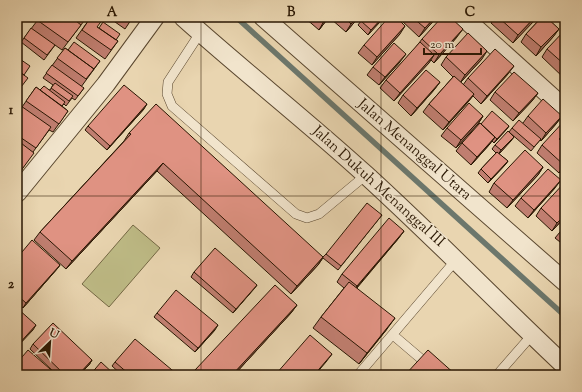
<svg xmlns="http://www.w3.org/2000/svg" width="582" height="392" font-family="'Sorts Mill Goudy',serif">
  <style>
    .park { fill: #bebb86; stroke: #746844 }
    .lines { fill: none; stroke-linecap: round; stroke-linejoin: round }
    .stream { stroke: #6c776c; stroke-width: 5.5 }
    .service-casing { stroke: #59462e; stroke-width: 10 }
    .minor-casing { stroke: #59462e; stroke-width: 20 }
    .service { stroke: #f1e4cc; stroke-width: 9 }
    .minor { stroke: #f1e4cc; stroke-width: 18 }
    .wall { fill: #c07e70; stroke: #291602 }
    .shaded-wall { fill: #9c665b; stroke: #291602 }
    .building { fill: #df9282; stroke: #291602 }
    .grid { fill: none; stroke: #291602; stroke-width: 1; stroke-opacity: 0.55 }
    .labels { text-anchor: middle; dominant-baseline: central; stroke-width: 3.5; stroke-linejoin: round; paint-order: stroke }
    .street-label { font-size: 15px; fill: #291602; stroke: #f1e4cc }
    .neatline { fill: none; stroke: #291602; stroke-width: 1.5 }
    .grid-label { font-size: 13px; text-anchor: middle; font-weight: bold; fill: #291602 }
  </style>
  <rect width="100%" height="100%" fill="#e9d5b0"/>
  <filter id="stains"><feTurbulence type="fractalNoise" baseFrequency=".005" numOctaves="4"/><feColorMatrix values="0 0 0 0 .2 0 0 0 0 .09 0 0 0 0 .02 0 0 0 .5 -.17"/></filter>
  <radialGradient id="worn" r=".72"><stop offset=".6" stop-color="#630" stop-opacity="0"/><stop offset="1" stop-color="#630" stop-opacity=".3"/></radialGradient>
  <path class="park" d="M133,225l27,23 -51,59 -27,-23z"/>
  <g class="lines">
    <path class="stream" d="M236,17l329,299"/>
    <defs>
      <path id="service" d="M200,33l-32,49 -1,12 5,12 124,108 11,4 12,-4 47,-39
        M393,335l47,40
        M358,375l98,-115
        M497,375l35,-40"/>
      <path id="minor" d="M183,17c60,54 124,104 183,158 68,62 132,128 199,191
        M263,17l302,265
        M463,17l102,92
        M17,193l89,-109 49,-67"/>
    </defs>
    <use href="#service" class="service-casing"/>
    <use href="#minor" class="minor-casing"/>
    <use href="#service" class="service"/>
    <use href="#minor" class="minor"/>
  </g>
  <path class="wall" d="M40,17h47l-25,33 -7,-5 -11,15 -23,-18z
    M91,17l6,10 21,14 -13,18 -29,-21z
    M108,17h25l-8,12z
    M306,17h23l-10,13 -14,-12z
    M332,17h27l-13,15 -15,-13z
    M383,17l-15,18 -10,-10 3,-4z
    M403,17h34l-18,20 -18,-17z
    M495,17h42l-24,26 -22,-20z
    M542,17h14l-5,5 8,7 -6,8 -17,19 -15,-14 5,-8z
    M565,32v47l-23,-22 5,-8z
    M400,34l-28,31 -14,-12 6,-8z
    M457,37l-23,26 -3,-3 -37,41 -14,-13 6,-8 30,-33 6,-8z
    M65,48l3,2 32,11 -19,26 3,1 -9,12 -3,-2 -6,8 -2,-2 -2,2 6,5 -15,21 -4,-2 -16,22 -16,25v-66l5,-4 14,-20 4,3h10l3,-5 -10,-7z
    M446,57l36,2 -21,23 2,3 5,-7 40,-4 -27,30 -8,-8 -5,6 -25,28 -20,-18 6,-8 24,-27 -12,-12z
    M400,62l-21,23 -12,-10 6,-8z
    M440,82l-6,8 -23,26 -13,-13 5,-8z
    M495,92l43,1 -6,8 -19,20 -23,-21z
    M144,109l-37,41 -22,-20 3,-4z
    M483,116l-5,8 -22,24 -15,-12 6,-8z
    M528,116h34l-6,8 -15,17 -1,-1 -9,11 -22,-19 3,-4 11,-5z
    M481,124l28,2 -3,4 -12,13 -2,-2 -3,4 -18,20 -15,-14 6,-8z
    M129,133l194,124 3,-3 56,-39 -44,55 -15,-12 -5,7 -27,29 -134,-123 -91,98 -32,-29 6,-8 84,-91z
    M514,137l-15,17 9,7 -3,4 -17,18 -10,-10 3,-4 15,-16 -4,-4 3,-4z
    M560,140l5,4v22l-6,7 -22,-20 5,-8z
    M543,167l-5,8 -31,33 -18,-16 5,-9z
    M555,188l-27,30 -13,-12 6,-8z
    M541,208l24,9 -13,14 -16,-15z
    M565,226v20l-10,-8z
    M404,231l-6,8 -41,49 30,41 -28,35 -46,-36 8,-11 23,-29 -7,-6 5,-8z
    M17,258l43,7 -3,4 -34,39 -6,-6z
    M194,272l63,13 -24,28 -42,-36z
    M297,305l-6,8 -57,62h-42l3,-5z
    M157,313l58,17 -20,22 -41,-35z
    M33,344l59,16 -3,5 -10,10h-22l-27,-26z
    M115,362l63,13h-56l-10,-9z"/>
  <path class="shaded-wall" d="M328,17h1l-10,13 5,-9z
    M358,17h1l-13,15 5,-8z
    M383,17l-3,5 -12,13 3,-5z
    M435,17h2l-18,20 6,-9z
    M535,17h2l-2,3 -22,23 5,-8z
    M405,26l-5,8 -28,31 5,-8z
    M463,29l-6,8 -23,26 5,-8z
    M559,29l-6,8 -17,19 5,-9z
    M487,51l-5,8 -22,24 5,-8z
    M406,54l-6,8 -21,23 6,-8z
    M434,55l-5,8 -35,38 6,-8z
    M514,66l-6,8 -27,30 6,-8z
    M440,82l-6,8 -23,26 6,-8z
    M538,93l-6,8 -19,20 6,-8z
    M474,94l-6,8 -25,28 6,-8z
    M147,104l-3,5 -37,41 3,-4z
    M483,116l-5,8 -22,24 5,-8z
    M562,116l-6,8 -15,17 5,-8z
    M509,126l-3,4 -12,13 3,-4z
    M565,133v1l-11,13 5,-8z
    M495,137l-6,8 -18,20 6,-8z
    M514,137l-3,4 -13,14 3,-5z
    M508,161l-3,4 -17,18 3,-4z
    M163,163l-6,8 -91,98 6,-8z
    M565,164v2l-6,7z
    M543,167l-5,8 -31,33 6,-8z
    M561,180l-6,8 -27,30 6,-8z
    M565,215v2l-13,14 5,-8z
    M404,231l-6,8 -47,55 6,-8z
    M323,257l-5,8 -27,29 6,-8z
    M60,265l-3,4 -34,39 3,-5z
    M257,285l-3,4 -21,24 3,-4z
    M297,305l-6,8 -57,62h-2z
    M395,318l-8,11 -28,35 8,-11z
    M36,325l-3,5 -16,17v-1z
    M218,325l-3,5 -20,22 3,-4z
    M332,354l-6,8 -11,13h-1z
    M92,360l-3,5 -10,10h-1z"/>
  <path class="building" d="M40,17h31l10,8 -13,17 -31,-22z
    M79,17h8l-3,4z
    M91,17h9l3,2 -6,8 21,14 -7,9 -29,-20z
    M126,17h7l-2,3z
    M319,17h9l-4,4z
    M344,17h14l-7,7z
    M364,17h19l-12,13 -10,-9z
    M389,17h7l9,9 -28,31 -13,-12z
    M412,17h23l-10,11z
    M442,17h8l13,12 -24,26 -17,-16z
    M498,17h37l-17,18z
    M542,17h4l13,12 -18,18 -15,-13z
    M103,22l17,12 -4,6 -17,-12z
    M31,28l24,17 -8,10 -23,-17z
    M564,31l1,1v33l-18,-16z
    M468,33l19,18 -22,24 -19,-18z
    M74,42l26,19 -7,9 1,-1 -26,-19z
    M420,42l14,13 -34,38 -14,-13z
    M394,43l12,11 -21,23 -12,-10z
    M65,48l29,21 -8,10 -29,-21z
    M495,49l19,17 -27,30 -19,-18z
    M17,57l13,9 -6,9 -7,-5z
    M52,65l32,23 -6,8 -32,-23z
    M17,70l11,8 -10,13 -1,-1z
    M426,70l14,12 -23,26 -14,-13z
    M514,72l24,21 -19,20 -24,-21z
    M454,76l20,18 -25,28 -20,-18z
    M55,83l18,13 -4,5 -18,-13z
    M124,85l23,19 -37,42 -22,-20z
    M44,86l21,16 -3,4 -22,-16z
    M36,87l32,24 -9,13 -33,-23z
    M543,99l19,17 -16,17 -18,-17z
    M469,103l14,13 -22,24 -14,-12z
    M156,104l167,153 -26,29 -134,-123 -91,98 -32,-29 91,-98 -2,-1z
    M21,106l30,21 -15,21 -19,-13v-24z
    M492,111l17,15 -12,13 -16,-15z
    M519,120l22,19 -7,8 -22,-19z
    M565,120v13l-6,6 6,5v20l-1,1 -22,-20z
    M480,123l15,14 -18,20 -15,-14z
    M508,131l6,6 -13,13 -6,-5z
    M17,140l17,13 -17,23z
    M525,150l18,17 -30,33 -19,-17z
    M497,152l11,9 -17,18 -10,-10z
    M548,169l13,11 -27,30 -13,-12z
    M565,182v33l-8,8 -16,-15z
    M367,203l15,12 -41,51 -15,-12z
    M389,218l15,13 -47,55 -15,-12z
    M565,226v8l-4,-4z
    M32,240l28,25 -34,38 -9,-8v-37z
    M215,248l42,37 -21,24 -42,-37z
    M349,282l46,36 -28,35 -46,-36z
    M275,285l22,20 -65,70h-32l-5,-5z
    M176,290l42,35 -20,23 -41,-35z
    M17,308l19,17 -19,21z
    M53,323l39,37 -14,15h-13l-32,-31z
    M310,335l22,19 -18,21h-37l-1,-1z
    M135,339l43,36h-48l-15,-13z
    M28,350l29,25h-38l-2,-2v-10z
    M428,350l28,25h-51z
    M101,362l14,13h-25z"/>
  <path class="grid" d="M201,17v358M381,17v358M17,196h548"/>
  <g class="labels">
    <g class="street-label">
      <text transform="translate(414 150) rotate(41)">Jalan Menanggal Utara</text>
      <text transform="translate(378 187) rotate(42)">Jalan Dukuh Menanggal III</text>
    </g>
  </g>
  <rect width="582" height="392" fill="none" stroke="#e9d5b0" stroke-width="44"/>
  <g transform="translate(50 342) rotate(25)" stroke="#f1e4cc" stroke-width="3" paint-order="stroke">
  <path d="M0-3L7 15L0 10L-7 15Z" fill="#291602"/>
  <text y="-6" font-size="11" font-weight="bold" text-anchor="middle" fill="#291602">U</text>
  </g>
  <path d="M424 48v6h57v-6" fill="none" stroke="#291602" stroke-width="2"/>
  <text x="430" y="48" font-size="12" fill="#291602" stroke="#f1e4cc" stroke-width="3" paint-order="stroke">20 m</text>
  <rect x="22" y="22" width="538" height="348" class="neatline"/>
  <g class="grid-label">
    <text x="112" y="16">A</text>
    <text x="291" y="16">B</text>
    <text x="470" y="16">C</text>
    <text x="11" y="114">1</text>
    <text x="11" y="288">2</text>
  </g>
  <rect width="100%" height="100%" filter="url(#stains)"/>
  <rect width="100%" height="100%" fill="url(#worn)"/>
</svg>
